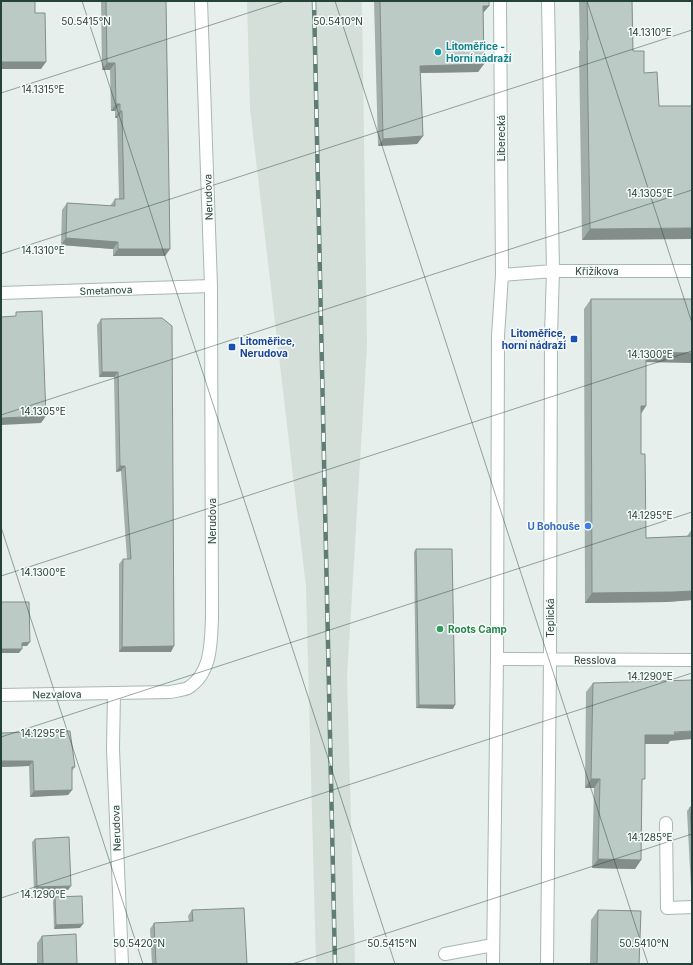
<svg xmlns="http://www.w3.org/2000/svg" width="693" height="965" font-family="Inter,sans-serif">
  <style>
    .built { fill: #d4dfda }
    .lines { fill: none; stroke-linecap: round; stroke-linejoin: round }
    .lane-casing { stroke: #a8b8b2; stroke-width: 14 }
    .street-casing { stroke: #a8b8b2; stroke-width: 14 }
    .lane { stroke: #fff; stroke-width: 12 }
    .street { stroke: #fff; stroke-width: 12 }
    .rail-casing { stroke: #5f7d75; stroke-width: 4.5 }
    .rail { stroke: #f7fbf9; stroke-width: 3; stroke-dasharray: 9; stroke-linecap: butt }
    .wall { fill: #a1aea9 }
    .shaded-wall { fill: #838d89 }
    .building { fill: #bbcac4; stroke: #838d89 }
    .ticks { fill: none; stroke: #24423a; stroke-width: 1; stroke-opacity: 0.45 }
    .culture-dot { fill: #0f9aa8; stroke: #f7fbf9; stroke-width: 1.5 }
    .transit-dot { fill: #1a4fb4; stroke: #f7fbf9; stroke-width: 1.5 }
    .shop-dot { fill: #3f7fe0; stroke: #f7fbf9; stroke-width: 1.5 }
    .leisure-dot { fill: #2e9e5b; stroke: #f7fbf9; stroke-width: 1.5 }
    .labels { text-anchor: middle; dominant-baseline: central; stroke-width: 3; stroke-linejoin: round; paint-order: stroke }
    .culture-label { font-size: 10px; font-weight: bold; fill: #0d838f; stroke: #f7fbf9; text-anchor: start }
    .street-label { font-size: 10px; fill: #24423a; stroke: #f7fbf9 }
    .transit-label { font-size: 10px; font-weight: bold; fill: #164399; stroke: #f7fbf9; text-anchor: end }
    .shop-label { font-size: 10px; font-weight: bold; fill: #366cbe; stroke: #f7fbf9; text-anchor: end }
    .leisure-label { font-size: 10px; font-weight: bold; fill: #27864d; stroke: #f7fbf9; text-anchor: start }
    .ticks-label { font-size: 10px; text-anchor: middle; fill: #24423a; stroke: #f7fbf9; stroke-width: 3; stroke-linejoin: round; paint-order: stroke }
  </style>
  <rect width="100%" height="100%" fill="#e6efeb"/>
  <path class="built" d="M247,1h115l5,345 -20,331 8,287h-39l-10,-377 -56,-478z"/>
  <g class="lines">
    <defs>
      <path id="lane" d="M666,823l1,85 25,-1
        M445,954l48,-9"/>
      <path id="street" d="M502,275l51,-4h139
        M1,293l210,-7
        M497,659l195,1
        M114,693l-1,56 9,215
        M1,695l169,-3c5,-1 13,-2 18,-4 24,-15 23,-46 24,-71l-1,-331 -10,-285
        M493,964l4,-305 1,-323 4,-61 -2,-274
        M547,964l3,-305 1,-324 2,-64 -5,-270"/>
    </defs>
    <use href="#lane" class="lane-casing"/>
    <use href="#street" class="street-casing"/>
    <use href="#lane" class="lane"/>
    <use href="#street" class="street"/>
    <defs>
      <path id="rail" d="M314,1l21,963"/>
    </defs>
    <use href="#rail" class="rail-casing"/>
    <use href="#rail" class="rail"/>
  </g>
  <path class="wall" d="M101,1h65l4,248 -5,7h-52v-7l-52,-4 1,-35 5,-7 43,3 5,-7h4l-2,-81h-2v-7h-4l-1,-41h-8z
    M374,1h115v5l-6,7 1,51 -6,8 -58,1 3,63 -6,8 -39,2z
    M579,1h53l1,50 11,22 15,33h33l-110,134 -3,-189 1,-1z
    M591,299l55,107 -5,8v40l5,84 41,-2 5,-7v71l-25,2 -82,1 -1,-294z
    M162,318l9,334h-52v-88l4,-5h4l-6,-88 -5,1 -2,-95h-15l-2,-52 4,-6z
    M416,549l37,160 -37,-1 -2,-156z
    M593,683l77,58 -2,3h-23l-3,40 -1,76 -6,9 -43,-1 2,-80h-9l1,-96z
    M1,733l74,34 -3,4v19l-4,5 -38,2 -1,-31 -28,1z
    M690,807h2v81h-1l-4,-77z
    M35,839l33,51 -34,1 -2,-49z
    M55,897l25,31 -26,1 -1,-28z
    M192,910l55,54h-95l-2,-35 4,-6 35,-2 -1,-5z
    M598,910l41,54h-49l1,-44z
    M42,936l35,28h-40v-21z"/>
  <path class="shaded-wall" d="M483,6h6l-6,7 -6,1z
    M1,62h45l-5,7h-40z
    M107,63h8l-5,7h-8z
    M484,64l-6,8 -64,1 6,-7z
    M116,104h4l-5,7h-4z
    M120,111h2l-5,7h-2z
    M423,136l-6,8 -39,2 5,-7z
    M692,228v11l-110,1 8,-11z
    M66,238l52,4 -5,7 -52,-4z
    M118,249h52l-5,7h-52z
    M646,352l46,1v10l-53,-1z
    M102,372h16l-4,5h-15z
    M641,406h5l-7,10z
    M46,416l-5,7 -40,2v-7z
    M120,466h5l-4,5 -5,1z
    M692,591v9l-25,2 -82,1 7,-10z
    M30,642l-3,4h-8l3,-3z
    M174,646l-3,6h-52l3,-5z
    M1,649h21l-3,4h-18z
    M419,705h36l-2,4 -37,-1z
    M692,731v8l-22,2 -2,3h-30l7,-9z
    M1,761h32l-4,5 -28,1z
    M591,779h9l-6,9h-9z
    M72,790l-4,5 -38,2 4,-6z
    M598,859l43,1 -6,9 -43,-1z
    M71,886l-3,4 -34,1 3,-4z
    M83,924l-3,4 -26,1 2,-4z"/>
  <path class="building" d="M1,1h34v12h10l1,49h-45z
    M106,1h60l4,248h-52v-7l-52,-4 1,-35 48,3v-7h9l-2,-88h-2v-7h-4l-1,-41h-8z
    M380,1h109v5h-6l1,58 -64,2 3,70 -40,3z
    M587,1h45l1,50h11v22l13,-1 2,34h33v122l-102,1 -3,-189h1z
    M591,299h101v54l-46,-1v54h-5v48h4l1,84 46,-2v55l-18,1 -82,1z
    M42,311l4,105 -45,2v-101l15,-1v-4z
    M162,318l10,8 2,320 -52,1 1,-88h8l-6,-93h-5l-2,-94h-16l-1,-53z
    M416,549h36l3,156h-36z
    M1,602h28l1,40 -8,1v6h-21z
    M692,680v51l-18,1 1,3h-30v44h-3l-1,81 -43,-1 2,-80h-9l2,-96z
    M70,731l5,36h-3v23l-38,1 -1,-30h-32v-28z
    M690,807h2v41z
    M69,837l2,49 -34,1 -2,-48z
    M82,896l1,28 -27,1 -1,-28z
    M244,908l3,56h-91l-2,-41 39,-2 -1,-11z
    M598,910l43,1 -2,53h-42z
    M76,934l1,30h-34l-1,-28z"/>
  <path class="ticks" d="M82,1l313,963M335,1l313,963M587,1l105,322M1,93l284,-92M1,254l691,-224M1,415l691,-225M1,527l142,437M1,576l691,-225M1,737l691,-225M1,898l691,-225M292,964l400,-130"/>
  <circle class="culture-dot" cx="438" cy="52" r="4"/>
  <g class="transit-dot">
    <rect x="570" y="335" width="8" height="8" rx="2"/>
    <rect x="228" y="343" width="8" height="8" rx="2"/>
  </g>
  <circle class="shop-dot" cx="588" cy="526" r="4"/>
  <circle class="leisure-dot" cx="440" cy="629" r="4"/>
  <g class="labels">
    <g class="culture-label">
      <text x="446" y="46">Litoměřice -<tspan x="446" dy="12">Horní nádraží</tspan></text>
    </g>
    <g class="street-label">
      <text transform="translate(501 138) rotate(-90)">Liberecká</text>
      <text transform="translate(208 197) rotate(-92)">Nerudova</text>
      <text x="597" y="271">Křižíkova</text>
      <text transform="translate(106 290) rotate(-2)">Smetanova</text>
      <text transform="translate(212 521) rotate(-90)">Nerudova</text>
      <text transform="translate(550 618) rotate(-90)">Teplická</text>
      <text x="595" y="660">Resslova</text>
      <text transform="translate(57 694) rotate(-1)">Nezvalova</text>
      <text transform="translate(116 828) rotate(-92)">Nerudova</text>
    </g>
    <g class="transit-label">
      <text x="566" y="333">Litoměřice,<tspan x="566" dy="12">horní nádraží</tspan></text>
      <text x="240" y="341" text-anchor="start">Litoměřice,<tspan x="240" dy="12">Nerudova</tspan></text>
    </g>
    <g class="shop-label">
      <text x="580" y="526">U Bohouše</text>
    </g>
    <g class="leisure-label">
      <text x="448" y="629">Roots Camp</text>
    </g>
  </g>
  <g class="ticks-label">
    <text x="86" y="25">50.5415°N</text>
    <text x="338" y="25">50.5410°N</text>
    <text x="650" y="36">14.1310°E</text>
    <text x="43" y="93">14.1315°E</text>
    <text x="650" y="197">14.1305°E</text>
    <text x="43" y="254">14.1310°E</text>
    <text x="650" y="358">14.1300°E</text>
    <text x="43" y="415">14.1305°E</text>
    <text x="650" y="519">14.1295°E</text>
    <text x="43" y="576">14.1300°E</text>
    <text x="650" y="680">14.1290°E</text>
    <text x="43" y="737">14.1295°E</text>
    <text x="650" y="841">14.1285°E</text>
    <text x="43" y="898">14.1290°E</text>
    <text x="139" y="947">50.5420°N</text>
    <text x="392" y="947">50.5415°N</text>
    <text x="644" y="947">50.5410°N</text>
  </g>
  <rect width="693" height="965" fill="none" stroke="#24423a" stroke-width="4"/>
</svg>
